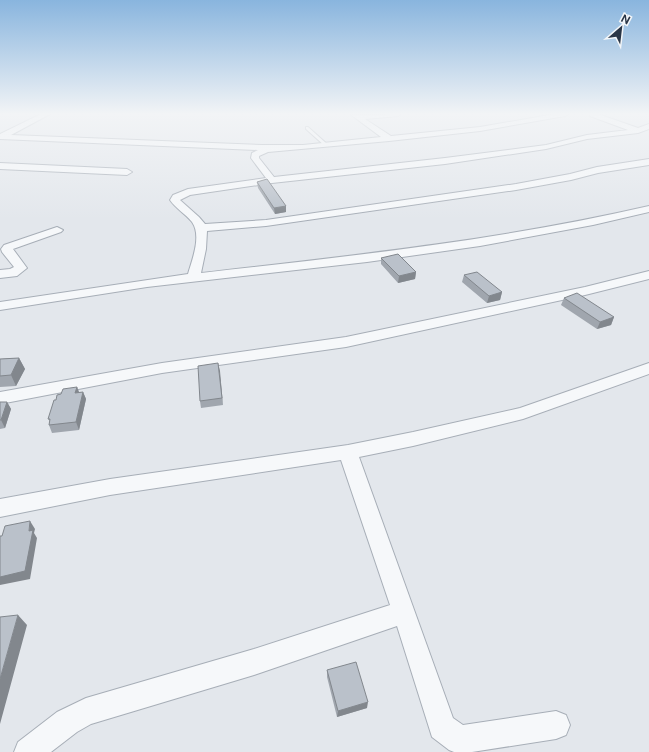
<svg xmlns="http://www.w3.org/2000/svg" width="649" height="752" font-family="'Public Sans',sans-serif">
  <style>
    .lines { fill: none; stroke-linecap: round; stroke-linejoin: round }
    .lane-casing { stroke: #a7aeb7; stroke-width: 2 }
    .street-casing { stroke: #a7aeb7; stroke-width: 2 }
    .lane { fill: #f6f8fa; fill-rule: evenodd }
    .street { fill: #f6f8fa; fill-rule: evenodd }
    .wall { fill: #a0a6ae }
    .shaded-wall { fill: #82878d }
    .building { fill: #bac1ca; stroke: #82878d }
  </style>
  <rect width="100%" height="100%" fill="#e3e7ec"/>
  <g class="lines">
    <defs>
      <path id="lane" d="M306,127h2l19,17v2h-2l-19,-17z"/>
      <path id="street" d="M41,114h9l-39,21 251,10h41l78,-8 -31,-23 9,1 42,-1 -3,2 -33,3 26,17 89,-9 75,-13h14l-4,2 -85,15 -91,10 -121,11 -9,4v2l15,19 171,-19 101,-13 41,-10 41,-5 -38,-14v-2h8l40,14 11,-4v5l-11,4 -51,6 -41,10 -101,15 -173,19 -82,12 -10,5 19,17 6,7 61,-4 250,-36 54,-10 27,-7 52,-8v6l-51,8 -27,7 -55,10 -250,36 -59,5 -1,18 -5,24c151,-17 300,-33 448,-67v6l-56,13 -113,21 -113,16 -220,25 -147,23v-8l188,-28c4,-14 14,-38 4,-52 -6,-8 -16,-13 -22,-22l3,-5 15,-6 78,-11 -15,-20 1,-5 6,-3 -258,-11v-5z
        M0,163l127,6 5,3 -5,3 -127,-6z
        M57,227l6,3 -2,2 -48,17 14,19 -10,8 -17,2v-8l10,-1 4,-2 -12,-15 -1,-3 3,-4z
        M649,271v8l-64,16 -239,52 -184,26 -162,31v-12l162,-29 184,-26 239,-50z
        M649,363v11l-126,45 -110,27 -54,11 94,261 10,7 93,-14 10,4 4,10 -4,10 -10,4 -84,13h-18l-5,-2 -17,-13 -35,-111 -143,49 -163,49 -14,8 -26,20h-37l4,-10 39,-30 29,-14 168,-49 136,-44 -49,-145 -231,35 -110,22v-18l110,-20 238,-34 65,-13 107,-24z"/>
    </defs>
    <use href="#lane" class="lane-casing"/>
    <use href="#street" class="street-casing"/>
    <use href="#lane" class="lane"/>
    <use href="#street" class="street"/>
  </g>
  <path class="wall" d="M257,182l29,24v6l-11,2 -17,-26z
    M381,258l35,14 -1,7 -17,4 -17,-19z
    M464,275l38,17 -2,8 -13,3 -25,-21z
    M564,298l50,19 -3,8 -14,4 -36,-24z
    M19,358l6,11 -9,17 -16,1v-28z
    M218,363l5,42 -22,3 -1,-7z
    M77,387l2,5h4l3,7 -7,31 -27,3 -3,-8 1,-4 -2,-2 13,-25z
    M0,402h7l4,7 -6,19 -5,1z
    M327,670l40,38 -30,9 -10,-40z"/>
  <path class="shaded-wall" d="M286,206v6l-11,2 -1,-6z
    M416,272l-1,7 -17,4 1,-7z
    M502,292l-2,8 -13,3 2,-7z
    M614,317l-3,8 -14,4 3,-7z
    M19,358l6,11 -9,17 -5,-11z
    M218,363l2,8 3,34 -1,-7z
    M77,387l3,8 -5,-2z
    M83,392l3,7 -7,31 -3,-8z
    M7,402l4,7 -6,19 -4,-8z
    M30,521l5,8 -1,4 3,5 -7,41 -30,6v-8l29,-46z
    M18,615l9,10 -27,99v-45z
    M368,702l-1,6 -30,9 1,-6z"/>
  <path class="building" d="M267,179l19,27 -12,2 -17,-26z
    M398,254l18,18 -17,4 -18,-18z
    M477,272l25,20 -13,4 -25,-21z
    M577,293l37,24 -14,5 -36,-24z
    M19,358l-8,17 -11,1v-17z
    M218,363l4,35 -22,3 -2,-35z
    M77,387l-2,6 8,-1 -7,30 -27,3 1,-6h-2l6,-19h2l1,-5 4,-1 2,-5z
    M0,402h7l-6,18h-1z
    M30,521l-1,10 4,-1 -8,41 -25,6v-41h2l3,-10z
    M18,615l-18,64v-62z
    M356,662l12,40 -30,9 -11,-41z"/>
  <linearGradient id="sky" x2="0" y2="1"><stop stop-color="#89b5de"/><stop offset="0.52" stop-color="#f2f4f6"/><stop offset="1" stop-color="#f2f4f6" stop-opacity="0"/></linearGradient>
  <rect width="649" height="219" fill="url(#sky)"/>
  <g transform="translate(621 28) rotate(28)" stroke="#f3f6f9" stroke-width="3" paint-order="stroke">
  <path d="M0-3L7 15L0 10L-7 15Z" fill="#293546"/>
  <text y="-6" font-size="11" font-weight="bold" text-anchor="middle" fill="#293546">N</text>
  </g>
</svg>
